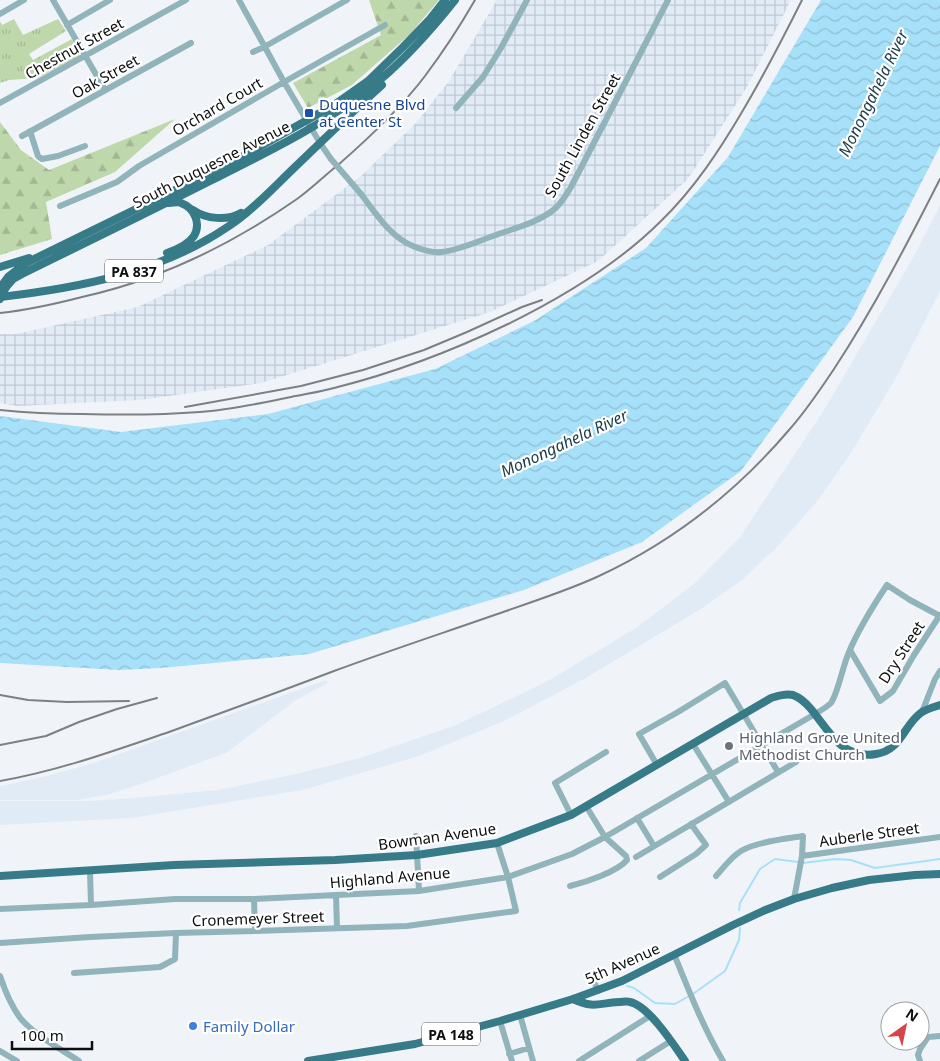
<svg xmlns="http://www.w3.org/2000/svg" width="940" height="1061" font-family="'Noto Sans',sans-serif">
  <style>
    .industrial { fill: url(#industrial-grid) }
    .built { fill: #e1ebf6 }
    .grass { fill: url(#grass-tufts) }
    .forest { fill: url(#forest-firs) }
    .water { fill: url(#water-waves) }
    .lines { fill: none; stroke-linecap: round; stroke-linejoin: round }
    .stream { stroke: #a7e0f9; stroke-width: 2 }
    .minor { stroke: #91b3ba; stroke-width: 6 }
    .major { stroke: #377b88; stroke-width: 8 }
    .rail { stroke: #7d8083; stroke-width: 2 }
    .minor-bridge { stroke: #91b3ba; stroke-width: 6 }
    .major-bridge { stroke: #377b88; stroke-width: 8 }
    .transit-dot { fill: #1a4fb4; stroke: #fff; stroke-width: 2 }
    .worship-dot { fill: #6b7280; stroke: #fff; stroke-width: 2 }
    .shop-dot { fill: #3f7fe0; stroke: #fff; stroke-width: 2 }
    .labels { text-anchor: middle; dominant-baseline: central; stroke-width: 4.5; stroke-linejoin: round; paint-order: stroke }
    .shield { fill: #fff; stroke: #555657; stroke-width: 1 }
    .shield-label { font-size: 14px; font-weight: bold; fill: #0c0e0f }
    .street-label { font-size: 15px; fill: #0c0e0f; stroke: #fff }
    .transit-label { font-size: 15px; fill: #164399; stroke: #fff; text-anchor: start }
    .worship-label { font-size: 15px; fill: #5b616d; stroke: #fff; text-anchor: start }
    .shop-label { font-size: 15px; fill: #366cbe; stroke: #fff; text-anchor: start }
    .water-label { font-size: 16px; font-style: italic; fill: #1a3c49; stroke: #fff }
  </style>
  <defs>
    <pattern id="industrial-grid" width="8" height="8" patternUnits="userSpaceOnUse" patternTransform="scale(1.25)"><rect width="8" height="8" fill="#e1ebf6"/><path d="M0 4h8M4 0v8" fill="none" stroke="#c0c8d2"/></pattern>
    <pattern id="grass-tufts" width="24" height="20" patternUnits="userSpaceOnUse" patternTransform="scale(1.25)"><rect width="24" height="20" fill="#bfd8ab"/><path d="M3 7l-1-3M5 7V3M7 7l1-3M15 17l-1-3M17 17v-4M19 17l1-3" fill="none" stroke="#a3b892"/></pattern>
    <pattern id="forest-firs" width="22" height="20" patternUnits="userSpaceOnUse" patternTransform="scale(1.25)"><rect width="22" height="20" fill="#bfd8ab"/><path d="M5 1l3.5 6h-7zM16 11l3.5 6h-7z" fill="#a3b892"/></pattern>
    <pattern id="water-waves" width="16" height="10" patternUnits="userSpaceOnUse" patternTransform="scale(1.25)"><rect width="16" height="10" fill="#a7e0f9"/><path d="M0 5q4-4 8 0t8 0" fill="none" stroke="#8fbfd4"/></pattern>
  </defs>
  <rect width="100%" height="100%" fill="#f0f4f9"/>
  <path class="industrial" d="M497,0h294l-44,87 -59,92 -90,82 -108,51 -229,71 -121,17 -123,6 -17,-3v-69h16l122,-27 130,-62 93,-69 55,-53 33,-42z"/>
  <path class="built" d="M940,205v86l-44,87 -47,78 -31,44 -40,46 -36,34 -41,29 -117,70 -80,42 -85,35 -116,34 -171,28 -132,7v-24h89l44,-3 85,-8 78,-16 64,-16 96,-33 92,-44 88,-53 59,-45 45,-46 84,-127 90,-154z
    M326,680l2,3 -32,17 -70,53 -88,32 -31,10 -30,5h-77v-14l43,-9 51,-14z"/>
  <path class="grass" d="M14,19l9,16 35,-16 8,12 -37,23 4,6 39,-21 8,17 -43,22 -28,2 -9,3v-62l2,4z"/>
  <path class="forest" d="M369,0h70l-29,34 -58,51 -44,23 -15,-25 88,-48z
    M175,119l-60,53 -69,30 6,37 -52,16v-133l21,28 28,20z"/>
  <path class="water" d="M821,0h119v146l-87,171 -112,154 -99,71 -118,48 -215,64 -148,14 -42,2 -119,-7v-247l121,16 147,-18 167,-45 99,-48 112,-73 82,-91z"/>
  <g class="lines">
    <path class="stream" d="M803,863l32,-4 16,1 24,8 65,-9
      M739,910l1,-7 20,-34 15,-10 23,3
      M627,986l7,2 21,15 20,1 14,-8
      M693,994l32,-23 14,-31 1,-12"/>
    <path class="minor" d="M53,0l52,90
      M239,0l45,82 36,61 11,16
      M0,14l24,-14
      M67,25l43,-25
      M253,52l11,-5 83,-47
      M0,103l186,-103
      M456,108l27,-31 18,-29 26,-48
      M30,131l8,25 4,3 16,-3 27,-10
      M22,136l169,-93
      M361,194c15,20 30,44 54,53 8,3 17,6 26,5 19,-2 37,-11 55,-17 19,-7 40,-12 56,-24 9,-6 14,-16 19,-24l97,-187
      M60,206l57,-24 22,-16 145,-84 101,-57
      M850,650l30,51 13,-10 21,-36 26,-40
      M922,712l13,-33 5,-8
      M693,744l36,58
      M657,765l-18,-31 39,-22 47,-29 53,89
      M571,815l-16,-32 51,-31
      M637,818l17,28
      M416,836l3,55
      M802,856l138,-19
      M636,857l160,-95
      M90,871l1,34
      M716,876c8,-9 15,-19 25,-25 15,-9 44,-12 62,-15l-1,20 -8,43
      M660,877l36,-23 10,-9 -15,-21
      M570,886c16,-4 47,-14 57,-26l-1,-4 -21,-19 -19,-31
      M336,895l1,33
      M254,899l1,32
      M0,909l91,-4 84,-6h79l165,-8 89,-14 64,-23 33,-17 210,-123c5,-3 12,-7 16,-11 7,-10 12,-38 18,-51 10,-24 24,-46 38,-67l23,15 30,16
      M0,943l90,-6 86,-4 79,-2 152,-5 109,-15 -8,-34 -11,-34
      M674,954c15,37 29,73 49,107
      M74,973l86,-6 15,-8 1,-26
      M591,974l7,17
      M0,976c5,15 11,30 21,43 15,17 38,29 58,42
      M520,1015l13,46
      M500,1021l12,40
      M0,1051l17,10
      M509,1054l20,-6
      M579,1061l71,-45
      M639,1061l32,-20
      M920,1061l-2,-6 2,-6 8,-12 12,-1"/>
    <path class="major" d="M193,210c13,9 34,11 48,3
      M167,253c9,-3 21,-8 27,-17 7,-12 1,-28 -13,-33 -3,-2 -8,0 -12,0
      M0,267l29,-9
      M6,287l7,-8 9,-5c63,-31 127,-62 190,-94 58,-29 118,-58 168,-100 28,-24 52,-51 75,-80
      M0,288l8,-11 18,-14 212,-104 96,-54 34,-24 35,-34 27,-28 15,-19
      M0,297c79,-9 162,-25 229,-71 24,-16 44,-38 65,-58 29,-28 58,-56 88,-83
      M0,876l174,-11 161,-5 82,-5 80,-12 74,-28 200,-117c7,-2 14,-5 22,-3 8,3 13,8 18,14 18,22 31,51 65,45 26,-4 27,-29 46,-42 5,-3 12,-5 18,-7
      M573,999c22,10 25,4 46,3 3,0 8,-1 11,0 19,4 44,43 55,59
      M308,1061l107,-17 85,-23 73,-22 49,-18 111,-56 30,-14 31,-12 38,-11 37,-8 46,-5 25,-1"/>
    <path class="rail" d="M0,313c28,-3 55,-9 82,-16 22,-5 44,-11 65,-19 53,-19 104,-47 150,-79 14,-10 27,-23 41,-34 31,-27 62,-56 87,-89 18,-24 35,-50 50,-76
      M185,407l116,-21 62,-16 61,-20 43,-18 55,-25 20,-7
      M0,410c28,3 55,4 83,4 39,1 78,1 117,-2 31,-2 61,-9 91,-15 14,-3 29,-5 43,-9 60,-15 118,-37 174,-64 55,-27 109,-59 153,-103 33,-32 58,-70 81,-109 22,-37 41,-74 60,-112
      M0,695l28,5 39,2 62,-1
      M0,745l46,-9 33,-14 38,-13 40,-11
      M0,781c58,-10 113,-30 169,-49 55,-20 110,-40 165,-61 57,-21 115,-40 172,-60 31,-11 63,-21 93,-35 73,-34 138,-85 190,-146 17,-19 31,-40 45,-61 40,-61 73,-125 106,-190"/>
    <path class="minor-bridge" d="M331,159l30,35"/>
    <path class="major-bridge" d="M0,299l6,-12"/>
  </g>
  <rect class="transit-dot" x="304" y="108" width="10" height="10" rx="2.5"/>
  <circle class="worship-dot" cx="729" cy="746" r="5"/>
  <circle class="shop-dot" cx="193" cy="1026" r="5"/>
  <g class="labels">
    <g class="shield">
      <rect x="105" y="259.5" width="58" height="23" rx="4"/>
      <rect x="422" y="1022.5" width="58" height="23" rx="4"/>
    </g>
    <g class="shield-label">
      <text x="134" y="271">PA 837</text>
      <text x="451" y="1034">PA 148</text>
    </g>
    <g class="street-label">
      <text transform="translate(74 48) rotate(-29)">Chestnut Street</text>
      <text transform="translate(105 76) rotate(-29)">Oak Street</text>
      <text transform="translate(217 106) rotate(-30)">Orchard Court</text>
      <text transform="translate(582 135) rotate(-61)">South Linden Street</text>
      <text transform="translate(211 164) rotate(-27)">South Duquesne Avenue</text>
      <text transform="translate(901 652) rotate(-57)">Dry Street</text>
      <text transform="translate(869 834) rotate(-8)">Auberle Street</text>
      <text transform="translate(437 836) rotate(-8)">Bowman Avenue</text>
      <text transform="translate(390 877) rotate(-5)">Highland Avenue</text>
      <text transform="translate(258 918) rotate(-2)">Cronemeyer Street</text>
      <text transform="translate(622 963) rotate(-24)">5th Avenue</text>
    </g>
    <g class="transit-label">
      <text x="319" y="104">Duquesne Blvd<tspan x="319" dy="17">at Center St</tspan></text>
    </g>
    <g class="worship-label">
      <text x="739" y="737">Highland Grove United<tspan x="739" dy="17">Methodist Church</tspan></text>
    </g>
    <g class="shop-label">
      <text x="203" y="1026">Family Dollar</text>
    </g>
    <g class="water-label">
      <text transform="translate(873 93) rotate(-64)">Monongahela River</text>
      <text transform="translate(564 443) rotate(-25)">Monongahela River</text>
    </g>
  </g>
  <g transform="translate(905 1026) rotate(33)"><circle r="24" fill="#ffffff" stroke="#9e9f9f"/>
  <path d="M0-4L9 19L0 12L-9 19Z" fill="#d54649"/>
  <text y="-8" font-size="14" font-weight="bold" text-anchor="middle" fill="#0c0e0f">N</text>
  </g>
  <path d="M12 1041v8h80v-8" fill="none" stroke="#0c0e0f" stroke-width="2.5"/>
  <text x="20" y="1041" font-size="15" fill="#0c0e0f" stroke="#ffffff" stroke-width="4" paint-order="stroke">100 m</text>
</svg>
